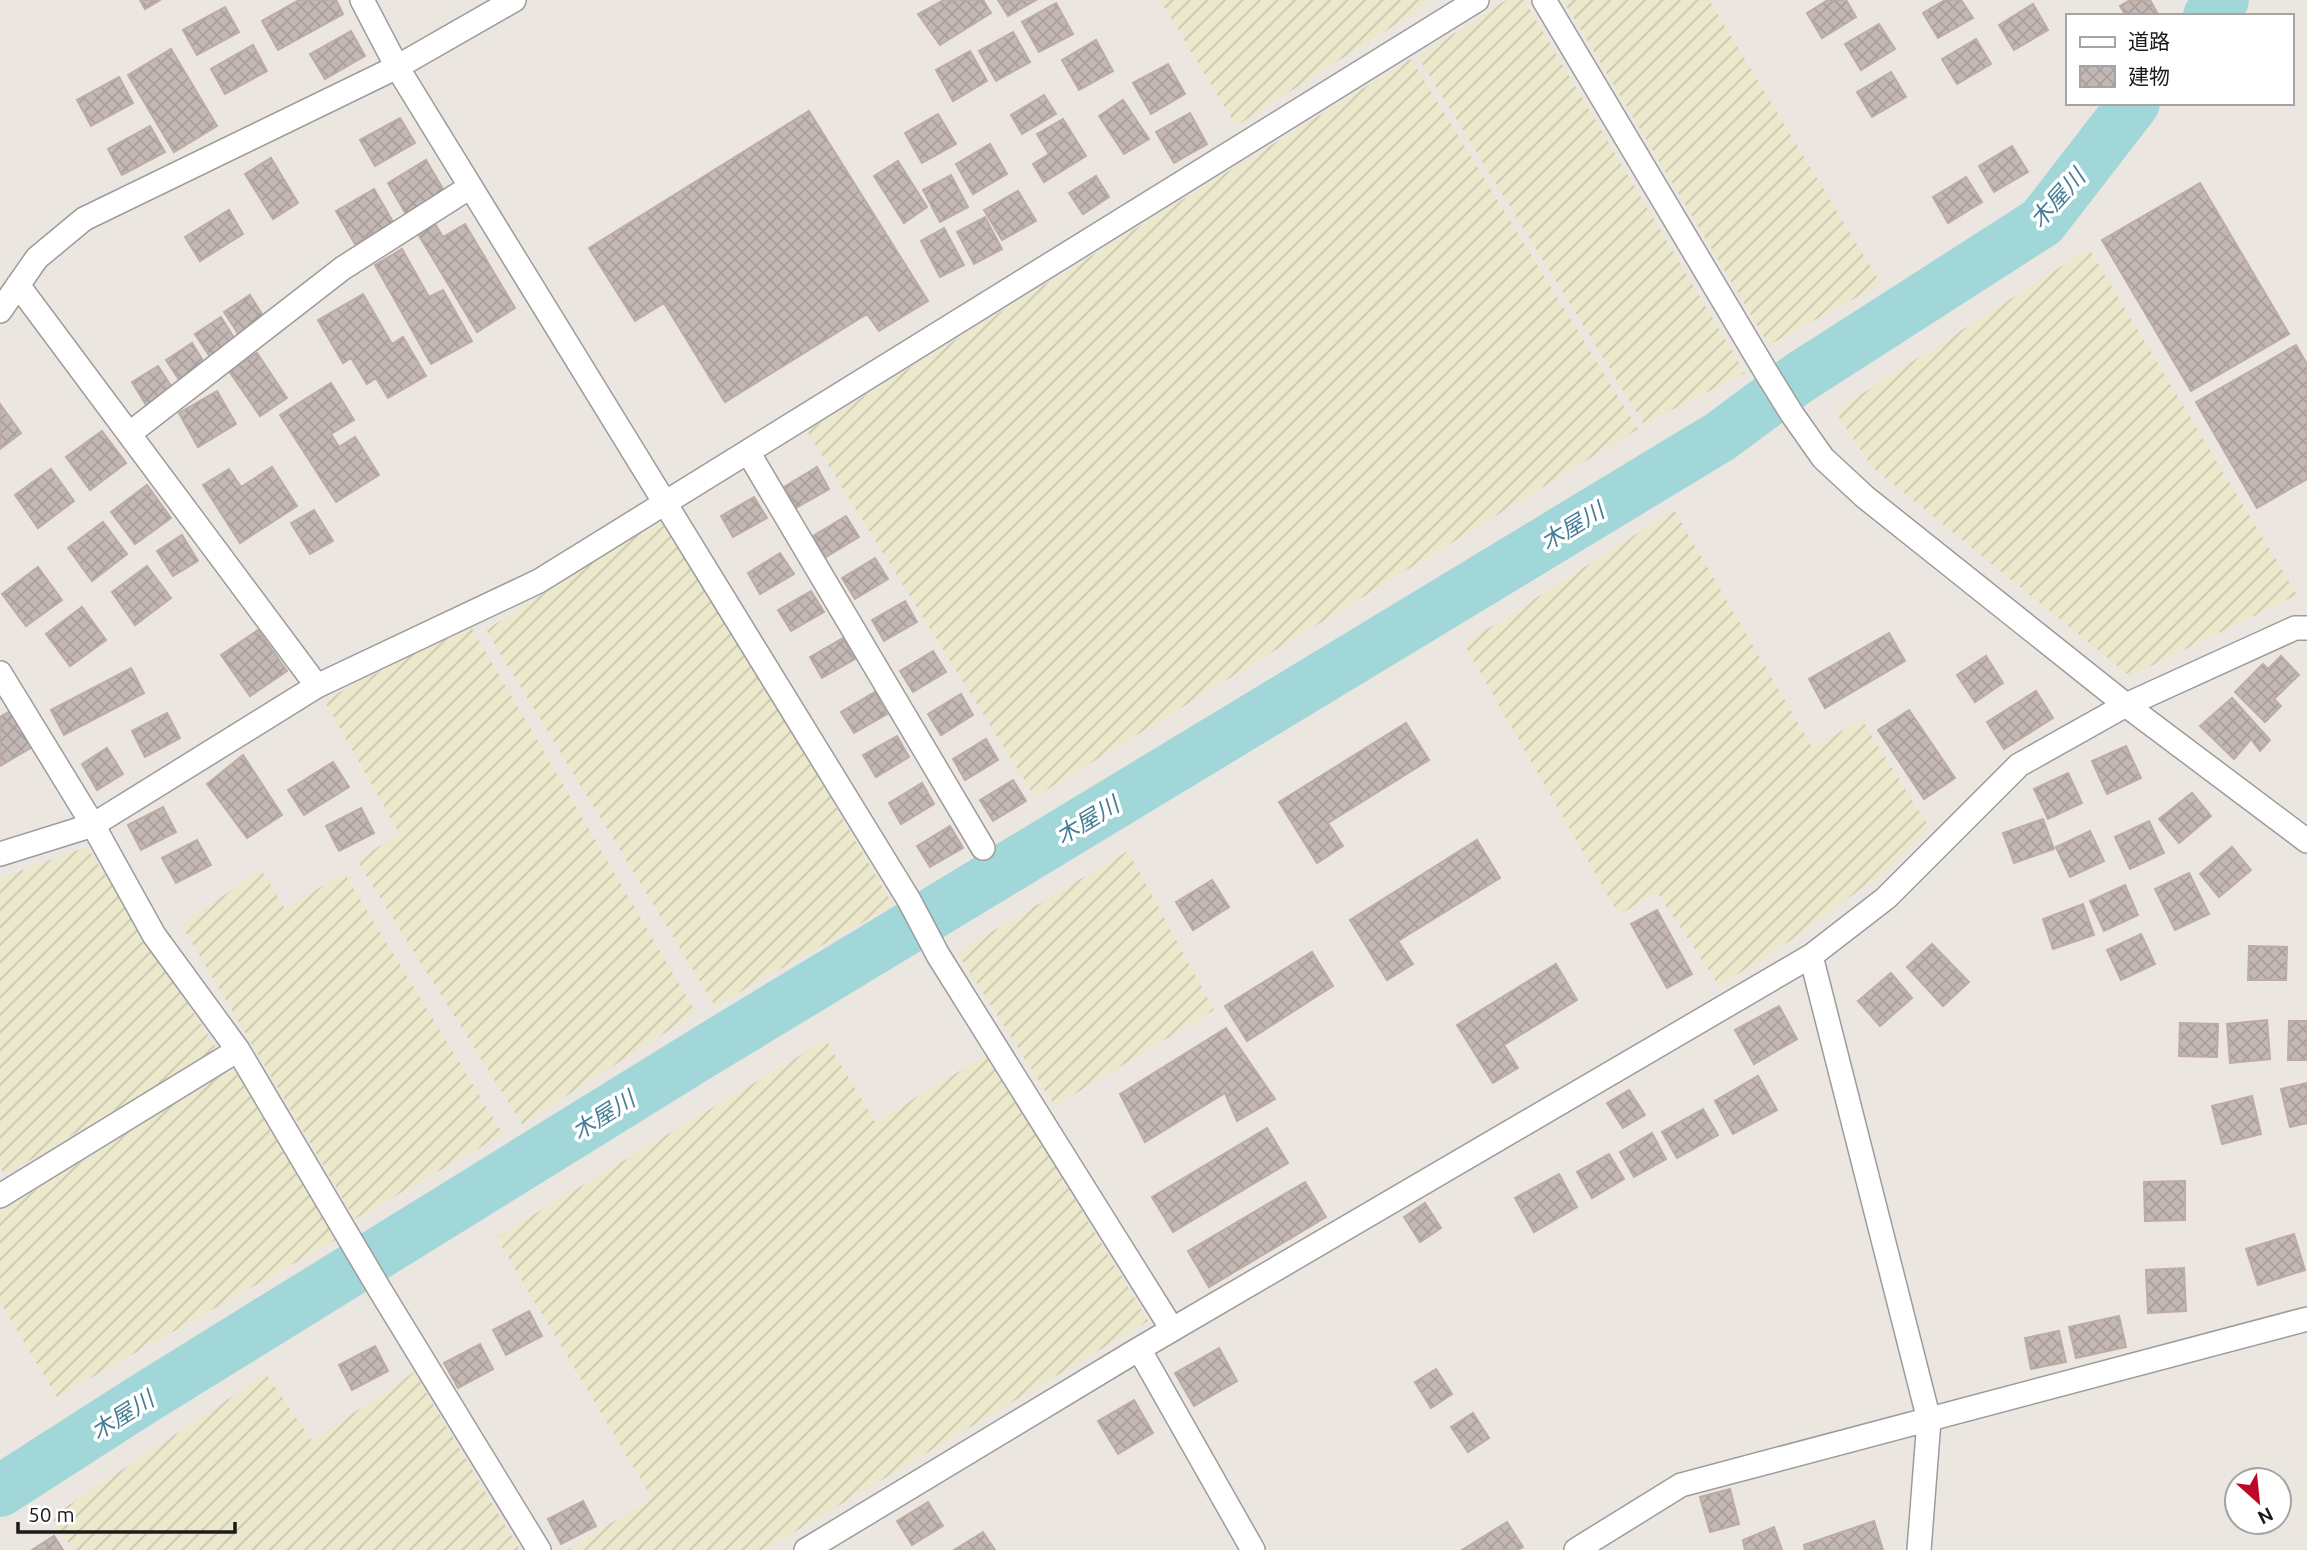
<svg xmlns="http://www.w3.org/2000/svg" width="2307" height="1550" font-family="Ubuntu,'Noto Sans JP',sans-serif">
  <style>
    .farmland { fill: url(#farmland-furrows) }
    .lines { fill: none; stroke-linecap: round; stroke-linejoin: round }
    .river { stroke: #a2d7d9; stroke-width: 52 }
    .building { fill: url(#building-cross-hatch); stroke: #bdaba4; stroke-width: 2 }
    .minor-casing { stroke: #9c9c9c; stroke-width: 26 }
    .minor { stroke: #fff; stroke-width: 23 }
    .labels { text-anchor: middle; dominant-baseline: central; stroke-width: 7; stroke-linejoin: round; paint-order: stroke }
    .water-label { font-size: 23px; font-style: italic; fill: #467d97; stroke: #fff }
  </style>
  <defs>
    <pattern id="farmland-furrows" width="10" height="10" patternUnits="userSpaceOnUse" patternTransform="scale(1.75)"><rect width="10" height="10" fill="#ebe8cc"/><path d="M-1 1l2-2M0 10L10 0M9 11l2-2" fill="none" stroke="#c9c6af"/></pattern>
    <pattern id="building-cross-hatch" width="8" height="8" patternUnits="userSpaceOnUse" patternTransform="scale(1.75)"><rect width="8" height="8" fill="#c4b8b5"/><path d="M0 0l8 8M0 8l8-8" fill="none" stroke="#a89e9b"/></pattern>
  </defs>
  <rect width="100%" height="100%" fill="#ece6e1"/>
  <path class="farmland" d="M1160,0h274l-198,126z
    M1506,0h18l221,373 -101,51 -226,-367z
    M1563,0h146l172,284 -112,61z
    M1411,59l227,370 -603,368 -228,-366z
    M2089,249l208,346 -167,81 -259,-210 -36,-55z
    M1674,510l138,237 50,-27 67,107 -37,39 -101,74 -72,46 -62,-94 -38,23 -155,-271z
    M666,516l227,389 -178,101 -229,-376z
    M470,625l226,388 -174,111 -165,-263 42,-28 -75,-133z
    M87,847l130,202 -212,126 -5,-8v-289z
    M1128,851l86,159 -159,96 -98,-154z
    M261,870l24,39 59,-36 159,261 -148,85 -174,-295z
    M826,1040l49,82 113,-68 160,267 -384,229h-197l85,-52 -156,-261z
    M233,1068l104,171 -280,158 -57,-95v-90z
    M414,1372l106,178h-447l-22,-33 215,-143 46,67z"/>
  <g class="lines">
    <path class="river" d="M2209,16l14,-16
      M0,1491l140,-90 567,-351 1014,-614 78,-58 243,-156 92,-119"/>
  </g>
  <path class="building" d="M140,0h20l-15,9z
    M299,0h37l7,14 -65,36 -16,-29z
    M944,0h39l8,13 -51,32 -22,-31z
    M998,0h38l-28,16z
    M1828,0h18l10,17 -34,21 -15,-25z
    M1945,0h16l12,18 -35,20 -15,-25z
    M2130,0h20l9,16h-33l-6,-10z
    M1056,3l17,31 -34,18 -17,-30z
    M2033,4l15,26 -34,20 -15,-25z
    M225,7l14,25 -42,23 -14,-25z
    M1879,24l16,25 -34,21 -16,-26z
    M351,31l14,25 -40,23 -15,-25z
    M1013,32l17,30 -34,19 -17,-30z
    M1976,39l15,25 -34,20 -15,-25z
    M1096,40l17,31 -34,19 -17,-30z
    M253,45l14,26 -42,23 -14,-25z
    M171,49l46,77 -43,26 -46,-77z
    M970,51l17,30 -34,20 -17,-31z
    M1168,64l17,30 -34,20 -18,-31z
    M1891,72l15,25 -34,20 -15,-25z
    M119,77l14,26 -42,23 -14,-26z
    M1044,95l12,19 -34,20 -11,-19z
    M1123,100l26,39 -25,15 -25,-38z
    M809,111l119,190 -49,30 -12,-17 -142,88 -61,-99 -29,18 -46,-73z
    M1190,113l17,31 -33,19 -18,-31z
    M938,114l18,30 -34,19 -17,-30z
    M400,118l15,25 -40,23 -15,-26z
    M1063,119l23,37 -42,26 -11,-18 16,-10 -12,-20z
    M150,126l15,26 -43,23 -14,-26z
    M990,144l17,30 -34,20 -17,-30z
    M2012,146l16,26 -34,20 -15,-26z
    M271,158l27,45 -25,16 -28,-45z
    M426,160l20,34 -39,22 -19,-33z
    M898,161l29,46 -23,16 -30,-47z
    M951,175l17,32 -28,15 -17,-32z
    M1096,176l13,21 -26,17 -14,-21z
    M1966,177l16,25 -34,21 -15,-26z
    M2200,183l89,151 -98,57 -89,-151z
    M374,189l19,33 -38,22 -19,-33z
    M1018,191l18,30 -34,19 -18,-30z
    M229,210l14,24 -43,27 -15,-24z
    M985,217l17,32 -28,15 -17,-32z
    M435,224l8,13 22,-13 50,84 -38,24 -59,-98z
    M944,228l20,37 -24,12 -19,-36z
    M402,249l27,48 14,-7 29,51 -41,23 -56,-99z
    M363,294l29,50 11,-7 23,39 -38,22 -12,-20 -9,6 -16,-26 -8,5 -25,-43z
    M250,295l15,24 -26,16 -15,-23z
    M221,317l15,24 -26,16 -15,-23z
    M192,343l15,24 -26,16 -15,-23z
    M2296,345l11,19v115l-50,29 -61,-106z
    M257,353l30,45 -27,18 -31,-45z
    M158,366l15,23 -27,16 -14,-23z
    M331,383l23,37 -23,14 8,13 16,-10 24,38 -43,27 -56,-87z
    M217,391l19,33 -38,23 -19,-34z
    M0,404l21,29 -21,16z
    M102,431l24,32 -36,27 -24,-33z
    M272,467l25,39 -57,37 -37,-58 26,-16 12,18z
    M817,467l12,22 -33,19 -12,-21z
    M51,469l23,32 -36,27 -23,-33z
    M147,485l24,33 -36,26 -24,-32z
    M754,497l13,21 -34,19 -12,-21z
    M314,510l19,31 -23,13 -19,-31z
    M846,516l13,21 -33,20 -13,-21z
    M103,522l24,32 -35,27 -24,-33z
    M182,535l16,26 -25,15 -16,-25z
    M780,553l14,21 -34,20 -12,-21z
    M875,558l13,21 -33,20 -13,-21z
    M147,566l24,32 -36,27 -23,-33z
    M38,567l24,33 -36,26 -24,-32z
    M811,591l13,21 -33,19 -13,-21z
    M905,601l12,21 -33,19 -12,-21z
    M82,607l24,33 -36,26 -24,-32z
    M258,630l29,41 -37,25 -29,-41z
    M1889,633l16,28 -80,47 -16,-29z
    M843,638l12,21 -33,19 -12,-21z
    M933,651l13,21 -33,20 -13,-21z
    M1986,656l17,27 -28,19 -18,-27z
    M2281,656l18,19 -25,24 7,7 -16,16 -30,-30 28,-28 5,5z
    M131,668l13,25 -80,42 -13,-25z
    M2036,691l17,27 -49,31 -17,-27z
    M875,692l12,22 -33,19 -13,-21z
    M961,694l12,21 -32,20 -13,-21z
    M2232,698l38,42 -10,11 -9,-12 -17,20 -34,-33z
    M12,710l22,36 -34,20v-49z
    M1909,710l46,68 -31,21 -46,-69z
    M167,713l13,25 -35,19 -13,-26z
    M1406,723l23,37 -101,63 15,23 -26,17 -38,-61z
    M897,736l12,21 -33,20 -13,-22z
    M986,739l12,21 -33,20 -12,-21z
    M2126,746l15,32 -34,16 -15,-33z
    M107,748l16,26 -26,16 -15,-26z
    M243,755l39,60 -35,23 -40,-54z
    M333,762l16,25 -45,28 -16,-25z
    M2068,773l14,30 -34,16 -14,-30z
    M1013,780l13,21 -33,20 -13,-21z
    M922,783l12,21 -33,20 -12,-21z
    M2192,793l19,23 -32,27 -20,-24z
    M163,807l13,25 -35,18 -13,-25z
    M361,808l13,25 -35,18 -13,-25z
    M2043,819l11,30 -40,14 -11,-30z
    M2149,821l15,32 -34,16 -15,-32z
    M950,826l13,22 -33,19 -13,-21z
    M2090,831l14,30 -34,16 -14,-30z
    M197,840l14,25 -35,18 -14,-25z
    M1477,840l23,38 -102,63 15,23 -26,16 -37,-60z
    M2232,847l19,23 -32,27 -19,-23z
    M2189,873l20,41 -34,16 -20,-41z
    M1212,880l17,27 -36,23 -17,-28z
    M2125,885l13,30 -34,16 -14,-30z
    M2083,904l11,31 -41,14 -10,-30z
    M1657,910l35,64 -25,14 -36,-64z
    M2141,934l14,30 -34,16 -14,-30z
    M1932,944l37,38 -26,24 -36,-39z
    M2249,946l38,1 -1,33h-38z
    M1312,952l21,34 -86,55 -22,-35z
    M1556,964l21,36 -73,45 14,23 -25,15 -36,-58z
    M1891,973l21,25 -32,28 -22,-25z
    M1779,1006l18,33 -43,25 -19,-34z
    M2267,1020l3,39 -40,4 -3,-39z
    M2289,1021h18v39h-19z
    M2180,1023l38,1 -1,33 -38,-1z
    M1226,1028l49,71 -38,22 -12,-28 -80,49 -25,-48z
    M1758,1076l19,34 -44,24 -18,-33z
    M2307,1083v40l-17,4 -9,-38z
    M1629,1090l16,25 -22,13 -16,-25z
    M2252,1096l9,38 -39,10 -10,-38z
    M1703,1109l15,26 -41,23 -15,-26z
    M1267,1128l21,35 -115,69 -21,-35z
    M1652,1133l14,26 -32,18 -14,-25z
    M1609,1154l15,25 -32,19 -15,-26z
    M1559,1174l18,33 -43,25 -19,-34z
    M2185,1181v39l-40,1 -1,-39z
    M1305,1182l21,35 -117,70 -21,-36z
    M1425,1203l16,25 -21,14 -16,-25z
    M2294,1234l11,36 -47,15 -12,-36z
    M2184,1268l2,43 -38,2 -2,-43z
    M529,1311l13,25 -36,19 -13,-25z
    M2119,1316l7,31 -50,11 -7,-31z
    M2059,1331l7,31 -35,7 -6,-31z
    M480,1344l13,25 -35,19 -14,-25z
    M375,1346l13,25 -36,19 -13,-25z
    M1219,1348l18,33 -43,25 -19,-33z
    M1436,1369l16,25 -21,14 -16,-26z
    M1134,1400l19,33 -35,21 -20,-33z
    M1473,1413l16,25 -21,14 -17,-25z
    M1730,1489l9,35 -29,8 -10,-35z
    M583,1501l13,25 -35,18 -13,-25z
    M928,1502l15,24 -31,19 -15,-24z
    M1874,1521l9,29h-78l-1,-5z
    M1507,1522l16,25 -6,3h-55z
    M1774,1527l8,23h-37l-2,-10z
    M983,1532l12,18h-41z
    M54,1536l9,14h-31z"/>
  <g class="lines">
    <defs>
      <path id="minor" d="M362,0l35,67 512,833 29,55 234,374
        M1544,0l222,372 26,42 31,44 42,39 261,208 181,136
        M18,285l299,401
        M0,311l37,-53 47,-39 313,-152 117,-67
        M129,434l214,-166 127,-81
        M748,452l235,396
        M0,673l93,152 61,110 84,115 142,240 159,260
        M0,854l93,-29 224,-139 222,-105 938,-581
        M1811,956l118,464 -10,130
        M0,1196l238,-146
        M1139,1349l114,201
        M806,1550l333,-201 672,-393 75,-58 133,-133 107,-60 169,-77h12
        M1576,1550l105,-65 626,-166"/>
    </defs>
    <use href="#minor" class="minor-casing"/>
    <use href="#minor" class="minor"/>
  </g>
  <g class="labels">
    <g class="water-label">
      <text transform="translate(2057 198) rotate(-48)">木屋川</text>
      <text transform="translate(1572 526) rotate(-31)">木屋川</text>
      <text transform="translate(1087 820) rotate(-31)">木屋川</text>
      <text transform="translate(603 1115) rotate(-32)">木屋川</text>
      <text transform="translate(122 1415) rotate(-32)">木屋川</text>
    </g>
  </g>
  <rect x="2066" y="14" width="228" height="91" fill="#ffffff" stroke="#a4a4a4" stroke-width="2"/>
  <rect x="2080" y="37" width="35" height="10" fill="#ffffff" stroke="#a4a4a4" stroke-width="2"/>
  <text x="2128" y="49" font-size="21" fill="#1b1b1b">道路</text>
  <rect x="2080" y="66" width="35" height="21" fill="url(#building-cross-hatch)" stroke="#a4a4a4" stroke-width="2"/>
  <text x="2128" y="84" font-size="21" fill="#1b1b1b">建物</text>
  <g transform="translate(2258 1501) rotate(153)"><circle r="33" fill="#ffffff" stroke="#a4a4a4" stroke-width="2"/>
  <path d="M0-5L12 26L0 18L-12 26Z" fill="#bf0729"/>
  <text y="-10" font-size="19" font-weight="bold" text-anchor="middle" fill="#1b1b1b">N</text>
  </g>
  <path d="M18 1522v10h217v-10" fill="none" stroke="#1b1b1b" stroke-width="3.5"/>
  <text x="28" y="1522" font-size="21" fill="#1b1b1b" stroke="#ffffff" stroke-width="5" paint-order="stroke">50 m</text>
</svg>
